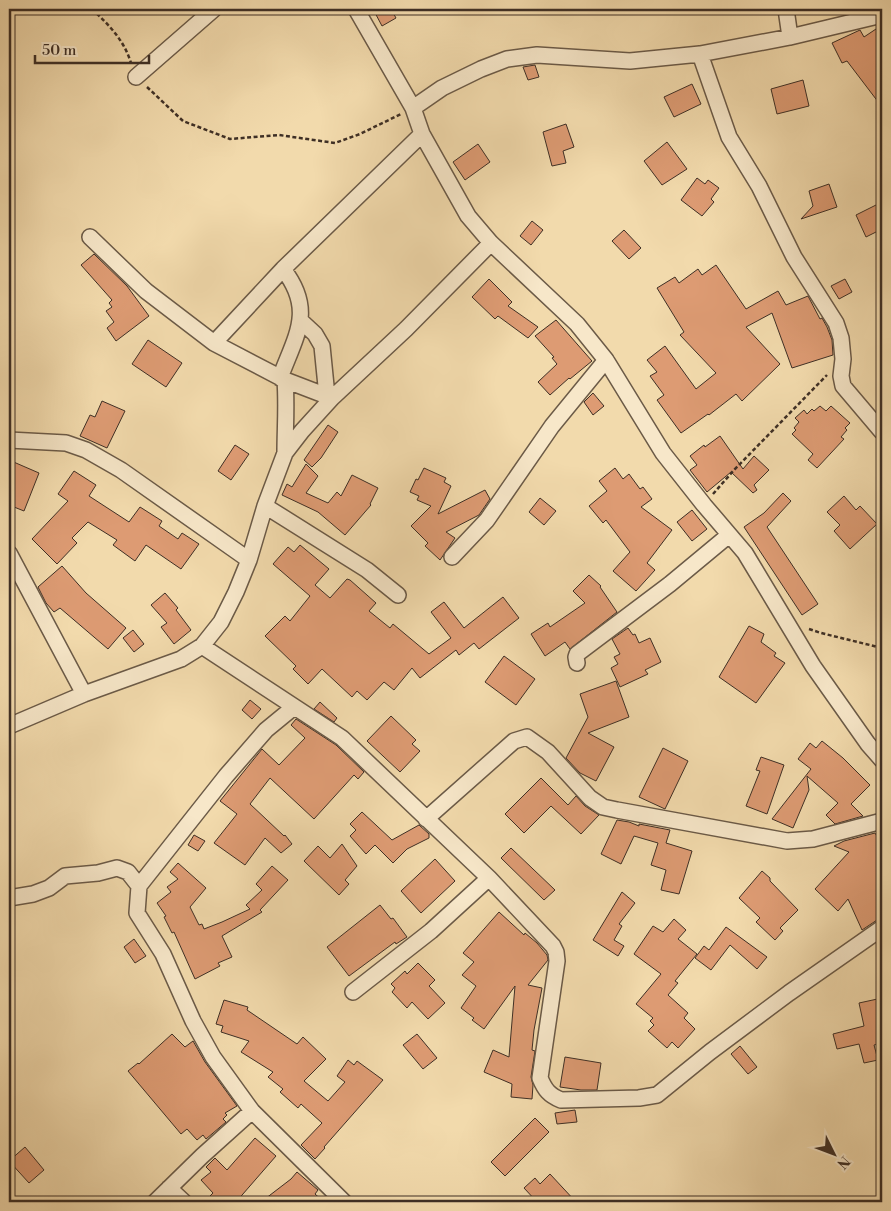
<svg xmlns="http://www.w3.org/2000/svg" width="891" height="1211" font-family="'Libre Bodoni',serif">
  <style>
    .building { fill: #dd9b73; stroke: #3e2f25 }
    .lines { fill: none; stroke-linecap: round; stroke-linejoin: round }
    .minor-casing { stroke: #6b5a47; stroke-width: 18 }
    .path { stroke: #3e2f25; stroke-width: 2.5; stroke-dasharray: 4 2.5; stroke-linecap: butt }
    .minor { stroke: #f7e7c9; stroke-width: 15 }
  </style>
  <rect width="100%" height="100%" fill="#f2daac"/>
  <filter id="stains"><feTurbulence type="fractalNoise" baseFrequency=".004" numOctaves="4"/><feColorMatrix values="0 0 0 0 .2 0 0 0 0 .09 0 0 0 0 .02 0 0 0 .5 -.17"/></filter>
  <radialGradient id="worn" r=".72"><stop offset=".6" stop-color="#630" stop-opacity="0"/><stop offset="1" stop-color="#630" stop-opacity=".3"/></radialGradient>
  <path class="building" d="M373,9h18l5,9 -14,8z
    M882,25v82l-35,-46 -5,2 -10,-20 28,-13 4,7z
    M535,65l4,12 -11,3 -5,-13z
    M803,80l6,26 -32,8 -6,-25z
    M692,84l9,20 -27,13 -10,-20z
    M566,124l8,23 -11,4 3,12 -14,3 -9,-34z
    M667,142l20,27 -25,16 -18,-24z
    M478,144l12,18 -25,18 -12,-18z
    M697,178l8,6 3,-4 11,8 -8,11 3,3 -12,14 -21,-16z
    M829,184l8,23 -36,12 12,-13 -4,-15z
    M882,202v27l-16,8 -10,-22z
    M532,221l11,9 -12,15 -11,-9z
    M624,230l17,18 -12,11 -17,-18z
    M94,254l33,32 22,30 -33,25 -9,-13 7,-6 -8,-11 6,-4 -3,-4 3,-3 -31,-35z
    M716,265l30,44 32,-18 8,14 22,-9 12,23 2,-1 5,9 5,13 1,15 -41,13 -20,-55 -26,14 34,37 -38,37 -6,-7 -27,21 -1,-1 -27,19 -24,-33 7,-5 -14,-19 7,-4 -10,-12 18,-14 31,43 20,-16 -36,-38 4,-3 -27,-44 18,-11 4,6 19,-14 4,6z
    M489,279l23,23 -4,4 30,21 -10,11 -30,-22 -3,3 -23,-22z
    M845,279l7,13 -13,7 -8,-13z
    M556,320l36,41 -22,18 -1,-1 -19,17 -12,-13 19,-18 -5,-6 2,-1 -19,-21z
    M148,340l34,23 -16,24 -34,-23z
    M593,393l11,13 -11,9 -9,-13z
    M102,401l23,10 -18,37 -27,-12 10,-21 5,2z
    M820,406l6,5 5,-5 19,17 -5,5 2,2 -6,7 3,2 -27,29 -9,-8 5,-6 -21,-20 4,-4 -2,-2 5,-6 -4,-4 9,-8 3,4 5,-5 2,2z
    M328,425l10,7 -17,26 -9,9 -8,-7z
    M720,436l23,33 11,-13 15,14 -15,15 3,5 -4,3 -22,-21 -24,20 -17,-22 7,-5 -7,-9 14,-11 1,2z
    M235,445l14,9 -18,26 -13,-9z
    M9,460l30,13 -15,38 -15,-6z
    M306,464l12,12 -12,17 22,10 9,-11 4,4 11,-21 26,13 -8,16 1,1 -26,30 -27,-23 -36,-17 5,-11 5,3z
    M424,468l22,10 -2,4 7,4 -13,28 47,-24 5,9 -11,16 -33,17 9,6 -15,22 -15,-14 3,-3 -17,-17 20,-20 -14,-6 2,-4 -9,-4 6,-13 2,1z
    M615,468l8,11 6,-5 11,15 3,-2 9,12 -11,8 31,23 -25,33 8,7 -19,21 -23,-20 17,-19 -24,-32 -3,3 -14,-17 18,-15 -8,-10z
    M74,471l22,14 -7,11 40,26 11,-15 22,14 -3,5 19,13 4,-6 17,11 -18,25 -35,-24 -11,16 -22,-16 4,-5 -29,-18 -16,16 5,5 -20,21 -25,-25 36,-38 -10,-7z
    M783,493l8,8 -24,26 51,77 -16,11 -58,-88 20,-14z
    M844,496l12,14 4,-4 17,18 -27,25 -16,-18 6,-6 -13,-13z
    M540,498l16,13 -12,14 -15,-13z
    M692,510l15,19 -15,12 -15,-19z
    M300,545l29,24 -14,16 15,13 17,-19 3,1 26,23 -7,8 21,17 3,-4 36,30 22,-16 -20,-26 13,-10 20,26 39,-31 16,21 -40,31 -5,-6 -15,12 -3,-5 -36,28 -8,-10 -18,22 -10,-8 -17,18 -10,-9 -5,6 -30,-28 -14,15 -15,-15 3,-3 -31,-30 20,-20 5,5 20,-25 -37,-32 15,-17 6,5z
    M62,566l24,27 40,35 -18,21 -48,-41 -6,4 -8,-9 -8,-16z
    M589,575l12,11 -1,1 17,25 -47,37 -5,-7 -20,14 -14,-22 17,-11 2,4 35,-24 -12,-12z
    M165,593l13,15 -2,2 15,20 -17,14 -13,-17 6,-4 -16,-18z
    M749,626l15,8 -3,8 15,11 -2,3 11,7 -29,40 -37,-26z
    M628,628l5,7 2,-1 4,9 11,-5 11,24 -16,8 3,4 -28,13 -9,-19 7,-4 -4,-7 6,-3 -8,-15z
    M133,630l11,14 -10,8 -11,-14z
    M504,656l31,23 -19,26 -31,-23z
    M616,681l13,36 -41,16 26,14 -18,34 -16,-8 -14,-15 22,-41 -8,-23z
    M250,700l11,9 -9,10 -10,-9z
    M320,702l17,16 -3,4 -20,-13z
    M391,716l25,24 -4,4 8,7 -20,21 -33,-31z
    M296,719l40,26 28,27 -6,7 -4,-4 -40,44 -44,-41 -20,26 34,32 1,-1 7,9 -11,9 -16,-15 -20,27 -31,-22 23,-29 -17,-13 42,-52 17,16 26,-27 -14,-13z
    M822,741l21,17 27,27 -19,19 12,12 -28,8 -9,-9 12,-12 -31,-27 2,14 -16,38 -21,-9 39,-50 -13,-10 12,-16 6,5z
    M663,748l25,13 -23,48 -26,-12z
    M761,757l23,8 -17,49 -21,-8 14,-35 -4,-1z
    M541,778l27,27 8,-9 9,10 14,9 -18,19 -30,-28 -27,27 -19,-19z
    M362,812l30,28 27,-15 10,9v4l-22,11 -14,14 -18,-18 -9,9 -16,-18 6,-6 -6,-6z
    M617,820l12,2 10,4v-2l31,6 -4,13 26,8 -13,43 -18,-4 5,-20 -15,-5 7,-22 -24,-7 -13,28 -20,-10z
    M875,833l7,12v74l-5,1 -15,10 -14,-31 -10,12 -23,-22 34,-37 -15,-6 10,-5z
    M194,835l11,6 -7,10 -10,-6z
    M342,844l15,22 -12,14 4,4 -10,11 -35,-34 14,-15 12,12z
    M511,848l44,42 -11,10 -43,-42z
    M435,859l20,22 -34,32 -20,-22z
    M178,863l28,25 -16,19 9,18 3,-1 2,5 18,-7 28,-13 -4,-4 16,-15 -6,-6 16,-18 16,14 -28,30 2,2 -40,24 10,21 -14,6 2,3 -25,13 -21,-47 -2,1 -8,-16 2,-1 -9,-13 14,-11 -4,-5 11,-8 -8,-7z
    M762,871l8,7v3l28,29 -18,18 3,3 -8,9 -19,-18 4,-4 -21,-20z
    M622,892l13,11 -16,21 3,2 -8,14 10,6 -6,10 -25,-16z
    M380,905l11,14 2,-1 14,19 -11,7 -1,-2 -46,34 -22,-29z
    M499,912l25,23 1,-2 12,10 10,12 1,5 -20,25 14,3 -8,42 -2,20 3,1 -4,26 2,8 -1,14 -21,-2 1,-13 -28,-12 9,-22 16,7 6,-71 -31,43 -12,-9 2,-2 -13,-10 15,-22 -14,-11 12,-13 -11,-9z
    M674,919l12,11 -8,9 19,15 -22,27 3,2 -10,12 20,18 -4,5 11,11 -17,19 -6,-6 -5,6 -19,-17 6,-6 -4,-4 3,-3 -17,-14 25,-30 -27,-20 19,-28 10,6z
    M726,927l41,30 -10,12 -27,-24 -19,25 -16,-12 9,-12 5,4z
    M134,939l12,17 -11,7 -11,-16z
    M418,963l17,17 -6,6 16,17 -17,16 -16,-17 -5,6 -15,-16 3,-4 -4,-4 14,-13 2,3z
    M882,998v45l-8,2 4,15 -14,3 -5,-19 -22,5 -4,-15 31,-8 -5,-23z
    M224,1000l24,7 -1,3 50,34 6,-7 23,22 -22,22 24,20 17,-19 -8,-6 11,-16 6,5 3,-4 26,19 -59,67 1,1 -10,11 -14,-14 21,-22 -21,-19 -3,4 -18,-16 3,-3 -15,-12 5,-5 -32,-20 8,-11 -28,-9 2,-6 -7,-2z
    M172,1034l13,13 8,-6 12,21 32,44 -12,7 2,2 -4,4 3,3 -20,17 -3,-4 -6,5 -10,-11 -6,5 -53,-63 10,-8 1,1z
    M417,1034l20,24 -14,11 -20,-24z
    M740,1046l17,21 -9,7 -17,-20z
    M565,1057l36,6 -4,27h-16l-21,-3z
    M575,1110l2,12 -20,2 -2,-11z
    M535,1118l14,14 -44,44 -14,-14z
    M255,1138l21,18 -40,46h-19l-7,-6 3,-3 -12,-13 10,-8 -5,-5 9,-9 12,12z
    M25,1147l19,23 -15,13 -20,-22z
    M297,1172l21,18 -3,4 9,8h-63l30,-23z
    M550,1174l26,28h-39l-13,-14 11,-10 5,6z"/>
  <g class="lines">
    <defs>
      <path id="minor" d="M356,9l57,99 9,26 46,82 23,27 86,81 29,36 57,93 41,52 41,48 68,113 55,78 14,16
        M786,9l4,28
        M700,54l29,83 30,49 35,71 42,66 5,15 2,21 -2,17 2,10 39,46
        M136,77l78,-68
        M413,108l29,-20 39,-19 26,-10 30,-4 93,6 70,-7 90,-17 92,-22
        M90,237l56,54 68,52 71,37 47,18
        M301,321l14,13 7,12 5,50
        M214,343l69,-74 139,-135
        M280,378c16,-43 35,-68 3,-109
        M285,380c2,25 0,49 0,73
        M9,440l57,3 20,7 35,20 128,90
        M265,506l102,64 31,25
        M9,553l75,141
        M452,557l35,-37 65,-94 54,-66
        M202,646l140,92 147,140 64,68 3,6 1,9 -17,117c5,12 9,17 21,22l78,-2 18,-3 53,-43 79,-59 93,-65
        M577,663l-1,-6 1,-3 93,-70 59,-49
        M294,707l-28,23 -40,46 -87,110 -2,27 26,41 30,67 20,36 39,54 92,91
        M9,726l75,-32 97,-35 21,-13 19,-24 15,-30 13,-32 16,-54 20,-53 17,-22 30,-33 74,-69 85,-86
        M426,819l88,-78 13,-4 21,15 42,46 13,9 14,3 170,31 26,-2 69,-18
        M9,898l24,-4 16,-6 16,-12 33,-3 19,-5 11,4 11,14
        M353,992l78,-61 58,-53
        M169,1188l15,14
        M155,1202l47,-46 50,-45"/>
    </defs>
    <use href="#minor" class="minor-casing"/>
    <path class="path" d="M92,9c17,16 32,31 39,54
      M147,87l36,34 47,18 49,-4 56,8 25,-9 41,-20
      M713,494l21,-24 93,-95
      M809,629l12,4 61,15"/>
    <use href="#minor" class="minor"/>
  </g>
  <rect width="891" height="1211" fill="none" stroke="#f2daac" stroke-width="30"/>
  <rect x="10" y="10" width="871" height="1191" fill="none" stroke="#3e2f25" stroke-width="2.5"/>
  <rect x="15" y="15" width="861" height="1181" fill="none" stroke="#3e2f25"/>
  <g transform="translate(834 1154) rotate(132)" stroke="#f7e7c9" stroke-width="4" paint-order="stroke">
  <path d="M0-4L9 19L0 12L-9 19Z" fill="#3e2f25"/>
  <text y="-8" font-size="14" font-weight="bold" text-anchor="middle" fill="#3e2f25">N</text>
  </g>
  <path d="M35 55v8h114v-8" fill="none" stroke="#3e2f25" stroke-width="2.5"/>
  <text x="42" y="55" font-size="15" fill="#3e2f25" stroke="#f7e7c9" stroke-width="4" paint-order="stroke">50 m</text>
  <rect width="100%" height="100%" filter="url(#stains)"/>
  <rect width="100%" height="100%" fill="url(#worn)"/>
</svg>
